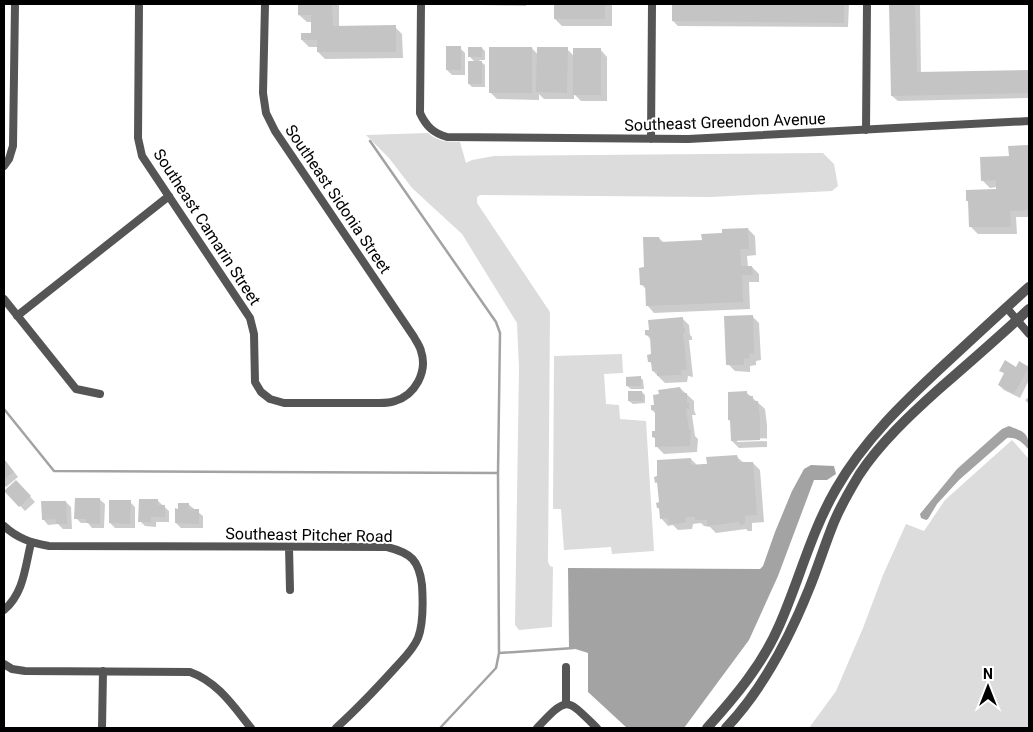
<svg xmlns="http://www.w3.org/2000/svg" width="1033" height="732" font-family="Roboto,sans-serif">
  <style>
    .green { fill: #dcdcdc }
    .water { fill: #a3a3a3 }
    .shadow { fill: #0003; fill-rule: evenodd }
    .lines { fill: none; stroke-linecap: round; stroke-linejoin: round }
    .stream { stroke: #a3a3a3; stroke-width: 2.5 }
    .building { fill: #c4c4c4 }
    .minor { stroke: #555; stroke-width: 8 }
    .tertiary { stroke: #555; stroke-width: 10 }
    .labels { text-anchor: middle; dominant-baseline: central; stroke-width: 4; stroke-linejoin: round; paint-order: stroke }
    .street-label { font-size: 16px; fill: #000; stroke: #fff }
  </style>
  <rect width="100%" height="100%" fill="#fff"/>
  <path class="green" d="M428,133c10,9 20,9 32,9l6,21 6,-3 22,-4 329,-3 11,11 4,22 -6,5 -121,6 -231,-2 -3,2v6l73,109 -2,250 2,4 3,1 -1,60 -33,3 -4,-5 4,-257 -2,-45 -55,-89 -50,-46 -23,-30 -23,-23z
    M622,354l1,19 -19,1 2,30 13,1 1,14 26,2 8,130 -42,3 -1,-7 -47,3 -3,-41h-8l1,-153z
    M1012,440l17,19v269h-220l27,-37 27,-63 20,-53 23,-51 18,7 21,-31z"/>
  <path class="water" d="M1009,426c15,6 20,6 20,24 -7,-8 -12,-13 -22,-12l-48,42 -22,24 -9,15 -2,1 -5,-2 -1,-4 37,-45 37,-33 8,-7z
    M811,465l23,1 2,8 -9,6h-13l-36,96 -29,64 -65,88h-57l-39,-36v-39l-19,-6 -1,-79 192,1 3,-3 12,-34 17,-41 12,-22z"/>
  <path class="shadow" d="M299,4h40v23h56l7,7 1,24 -78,1 -7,-7v-5h-9l-7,-7 10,-6v-12h-5l-8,-7z
    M481,4h45v2l-44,-1z
    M555,4h57v22h-50l-7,-7z
    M673,4h176l-1,23 -170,-1 -5,-5z
    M890,4h30l1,70 108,-3v27l-131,3 -6,-5z
    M460,48l5,5v22h-13l-5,-5z
    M482,48l3,3v9h-6l6,5v22h-13l-3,-3 6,-22 -5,-5z
    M532,48l6,7 29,-6 7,7 26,-7 7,8v44h-26l-7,-7v5h-30l-5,-5v6l-42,-1 -7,-7z
    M1029,146v71h-13l1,17h-39l-7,-7 26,-37v-3l-7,1 -7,-7 27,-24v-10z
    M748,229l7,7 1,19 -9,1 1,11h4l7,7v8h-10l1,27 -96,4 -7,-8v-15l-6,-6 18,-46 5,5 39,-2 20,-7z
    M752,316l7,7 2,37 -5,1v4l-6,1v6l-15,-1 -7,-7z
    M682,318l7,7 1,10 2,2v3h-3l4,37 -5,-1 -1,6 -22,1 -12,-12 -1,-7 -3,-3 3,-5 -1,-16 -4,-5z
    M1028,368l1,12 -9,18 -16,-8 -5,-5 6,-11 -4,-4z
    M640,377l3,3 1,9h-13l-4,-3z
    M680,388l14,13v9l2,5h-4l3,21 3,3 -1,13 -33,2 -8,-8v-32l-4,-4 3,-4z
    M642,392l3,3v8l-12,1 -4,-3z
    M747,393l18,16 2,16v22l-28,1 -7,-7 -1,-19 -2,-2zM767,438v3l-30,1v-2z
    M1029,397v7l-4,-4z
    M737,457l7,6h9l7,7 4,52 -12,1v8h-4l-2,-2 -30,4 -6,-6 -6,-1 -3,-3 -8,1 -1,5 -14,1 -5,-5 -5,1 -7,-8v-8l-3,-2 2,-5 -1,-18 -3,-3 35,-23 7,7h7z
    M4,459l14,18 -12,10 -2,-3z
    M16,481l19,21 -10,9 -19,-20z
    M99,499l6,5 -1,24h-12l-4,-5h-7l-5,-5z
    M157,500l12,11v11h-13v5l-11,-1 -5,-5z
    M66,502l5,5 1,22h-9l-5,-5 -10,1 -5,-6z
    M130,502l5,5v21h-20l-5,-5z
    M188,504l15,12v12h-22l-5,-5 3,-13z"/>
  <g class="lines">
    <path class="stream" d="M370,141l126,181 4,11 -2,140 1,180 -3,15 -56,60
      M4,409l50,62 444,2
      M499,653l75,-5"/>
  </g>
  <path class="building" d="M298,4h34l1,22 63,-1v27h-79v-12h-16v-7h10v-18h-13z
    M554,4h51v15h-51z
    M672,4h172v19l-172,-2z
    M889,4h26l2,68 112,-2v23l-138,3z
    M446,46h15v24h-15z
    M468,47h14v10h-14z
    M489,47h43v46h-43z
    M537,47h31l-1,46 -31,-1z
    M573,48h28v47h-28z
    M468,61h14v23h-14z
    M1029,145v65l-19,1 1,16h-42l-1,-26h-2v-11l30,-1v-9l-15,1 -1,-24 29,-1 -1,-10z
    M748,228l1,21h-9l1,17h11l1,9h-11l1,27 -97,4 -1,-21h-5l-1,-17 5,-1 -1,-30h16l1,5 42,-2 -1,-6 21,-1v-4z
    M753,315l1,38 -5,1 1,4 -6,1v6h-18l-2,-49z
    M683,317v11h2v5h-2l4,37h-6v5l-24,1v-5h-5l-1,-9h-3l-1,-7 4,-1 -1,-18 -5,-1v-5h4l-1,-10z
    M1005,360l11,7 3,-6 10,6 -15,27 -16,-9 6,-12 -5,-2z
    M641,376v10h-15v-9z
    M680,387l2,6h5v10h2v6l-3,-1 3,22h2l-1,16 -35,1v-9l-3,-1v-6h3v-21h-4v-5h3l-1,-10 6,-1 -1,-4z
    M628,391h14l1,10h-15z
    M747,391v5h6v5h5l2,16v23l-29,1 -1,-21h-2v-28z
    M737,455l2,7h14l4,53 -12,1v8l-5,1 -1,-3 -32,4v-6h-12v-3h-9v5l-8,2h-9l-1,-6 -8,1 -1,-11h-2l-1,-5 3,-1 -2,-20 -2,1 -1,-6 3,-1v-16l34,-2v7l13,-1h3l-1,-7z
    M4,459l10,13 -10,7z
    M16,480l15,16 -12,11 -15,-16z
    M75,498h25v26l-14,-1v-4h-12z
    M139,499h19v6h7v12h-14v5h-13z
    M109,500h22l-1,24 -21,-1z
    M41,501h25l1,23h-11v-5l-14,1z
    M178,503h11v6h10v15l-24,-1v-15l3,1z"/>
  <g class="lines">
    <path class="minor" d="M139,4l-1,134 4,18 108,162 4,16 1,48 6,10 9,7 14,4h95c5,0 11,0 16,-2 20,-6 33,-29 26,-50 -1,-5 -5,-10 -7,-14l-139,-206 -9,-18 -3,-20 2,-89
      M421,4l-1,109c6,13 13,20 27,24l241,2 341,-18
      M866,130l1,-126
      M651,139l1,-135
      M4,166l5,-7 4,-13 2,-142
      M4,299l72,90 24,5
      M1006,307l23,27
      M17,316l152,-120
      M4,526c13,12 27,17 45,20l338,1c24,6 32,13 35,38 1,16 2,38 -4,53 -5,12 -15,21 -23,30 -19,21 -38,41 -59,60
      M289,547l1,43
      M4,610c20,-17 21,-43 27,-67
      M4,664l8,5 13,2 165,1c28,10 44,35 61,56
      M566,667v37
      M102,728l1,-57
      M537,728c31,-33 29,-30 60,0"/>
    <path class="tertiary" d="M707,728c28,-31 55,-63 72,-102 20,-45 32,-94 57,-137 28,-49 68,-87 109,-125 28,-26 56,-52 84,-77
      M726,728c37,-39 63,-89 83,-139 9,-22 16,-45 25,-67 7,-17 16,-32 25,-47 20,-31 52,-61 80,-86 30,-26 61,-53 90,-80"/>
  </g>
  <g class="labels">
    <g class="street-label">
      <text transform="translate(725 122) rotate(-2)">Southeast Greendon Avenue</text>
      <text transform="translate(338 199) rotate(56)">Southeast Sidonia Street</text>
      <text transform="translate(207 227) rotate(57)">Southeast Camarin Street</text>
      <text transform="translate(309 535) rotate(1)">Southeast Pitcher Road</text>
    </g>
  </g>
  <rect width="1033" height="732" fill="none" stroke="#000000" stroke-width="10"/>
  <g transform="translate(988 687)" stroke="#ffffff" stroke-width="4" paint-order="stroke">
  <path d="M0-4L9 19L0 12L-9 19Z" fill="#000000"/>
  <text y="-8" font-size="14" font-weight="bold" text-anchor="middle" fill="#000000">N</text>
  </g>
</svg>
